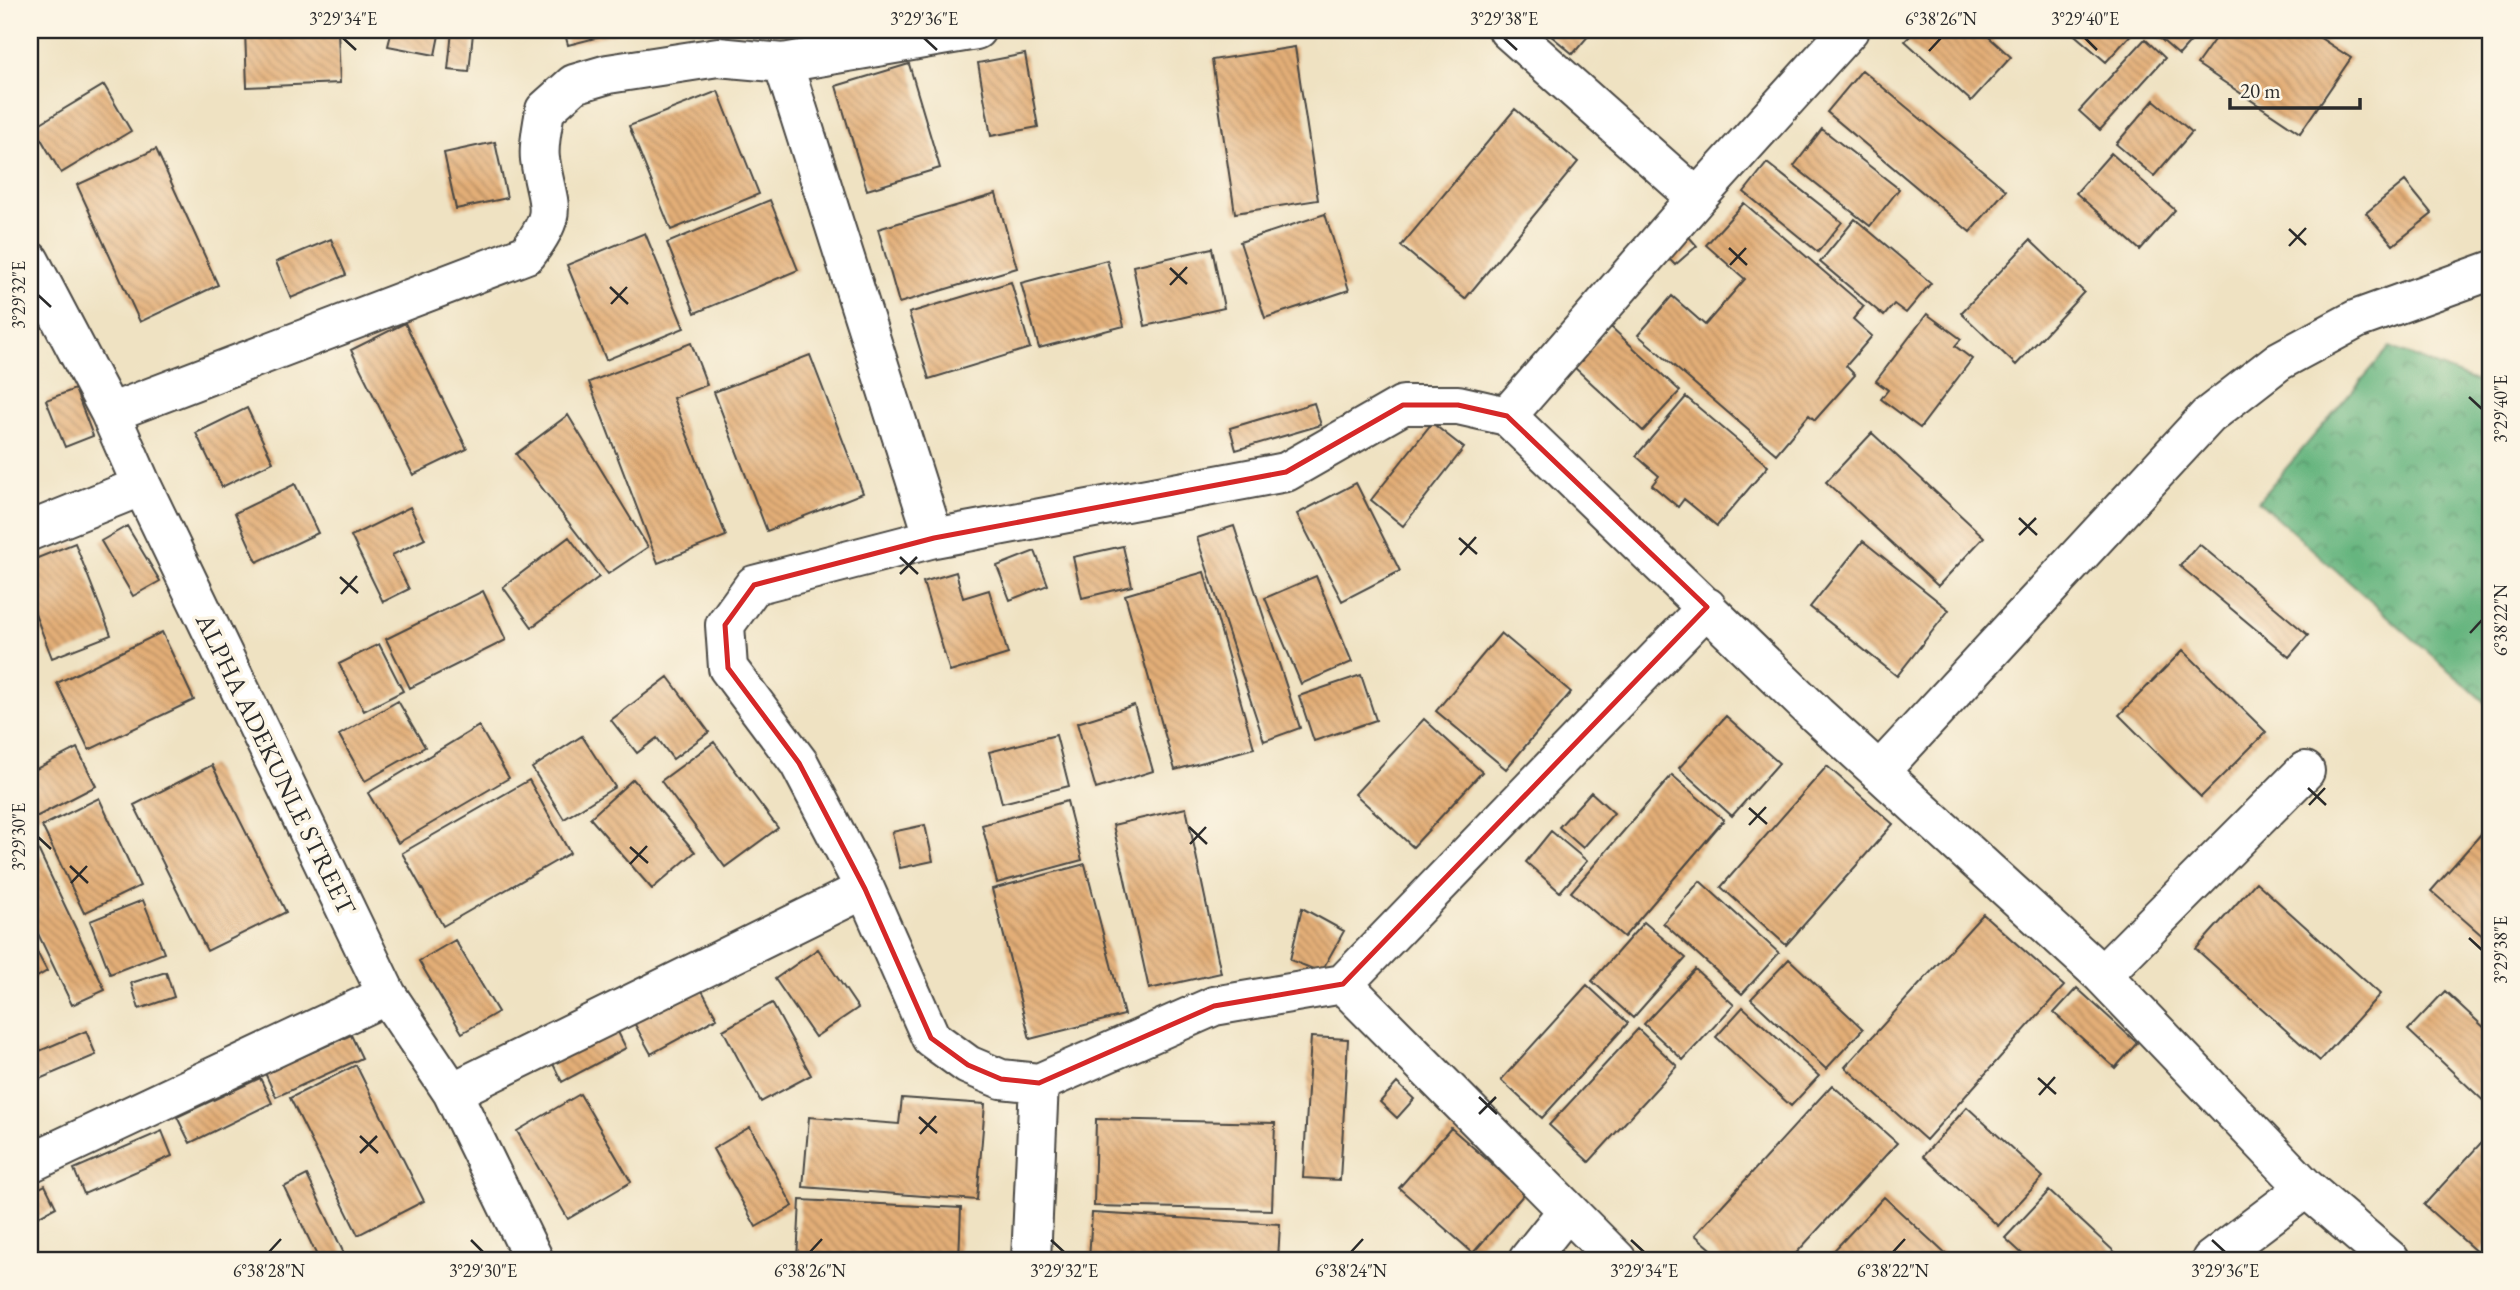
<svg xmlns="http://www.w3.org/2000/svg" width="2520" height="1290" font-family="'EB Garamond',serif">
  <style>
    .forest { fill: url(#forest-crowns); stroke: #487055; stroke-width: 2 }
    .building { fill: url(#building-back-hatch) }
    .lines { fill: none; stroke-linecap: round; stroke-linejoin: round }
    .minor-casing { stroke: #484642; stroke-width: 42 }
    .minor { stroke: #fff; stroke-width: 38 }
    .marked { fill: none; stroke: #d62828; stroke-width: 5; stroke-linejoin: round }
    .ticks { fill: none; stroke: #2b2b2b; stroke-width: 2.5 }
    .labels { text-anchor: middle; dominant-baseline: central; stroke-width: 7; stroke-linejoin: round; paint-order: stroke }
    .street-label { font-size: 26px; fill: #2b2b2b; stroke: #fcf5e5 }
    .neatline { fill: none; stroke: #2b2b2b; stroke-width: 2.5 }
    .ticks-label { font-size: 18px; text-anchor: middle; fill: #2b2b2b }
  </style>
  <defs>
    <pattern id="forest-crowns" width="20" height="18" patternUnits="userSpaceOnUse" patternTransform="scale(1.75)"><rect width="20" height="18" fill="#66b57f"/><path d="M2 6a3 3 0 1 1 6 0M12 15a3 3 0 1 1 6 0" fill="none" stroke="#549368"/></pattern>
    <pattern id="building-back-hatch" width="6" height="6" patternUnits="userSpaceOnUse" patternTransform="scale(1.75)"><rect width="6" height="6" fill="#e3ae77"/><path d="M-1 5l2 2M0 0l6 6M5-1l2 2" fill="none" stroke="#b88e62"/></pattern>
  </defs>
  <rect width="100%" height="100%" fill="#fcf5e5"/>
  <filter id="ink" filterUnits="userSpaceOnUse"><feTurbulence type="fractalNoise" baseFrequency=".0143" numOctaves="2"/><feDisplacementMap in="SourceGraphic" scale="14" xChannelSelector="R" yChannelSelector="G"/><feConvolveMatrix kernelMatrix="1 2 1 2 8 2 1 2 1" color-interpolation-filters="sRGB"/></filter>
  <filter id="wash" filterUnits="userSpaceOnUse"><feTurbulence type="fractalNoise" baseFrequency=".00686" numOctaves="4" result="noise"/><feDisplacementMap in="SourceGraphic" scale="28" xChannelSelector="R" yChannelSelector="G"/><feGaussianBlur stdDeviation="1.57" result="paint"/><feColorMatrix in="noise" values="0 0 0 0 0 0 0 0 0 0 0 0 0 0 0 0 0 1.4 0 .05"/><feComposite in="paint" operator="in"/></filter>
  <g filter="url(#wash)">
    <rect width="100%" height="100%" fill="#efe2c2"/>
    <path class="forest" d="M2390,347l100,40v320l-232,-206z"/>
    <g id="blocks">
      <path class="building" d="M245,30h93l2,53 -93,4z
        M392,30h48l-5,25 -47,-9z
        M564,30h59v1l-55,14z
        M1544,30h41l5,4 -17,20z
        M1916,30h65l30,27 -40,44 -66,-60z
        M2069,30h66l-29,32z
        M2161,30h40l-22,25 -23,-20z
        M2221,30h87l43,28 -51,75 -103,-69z
        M452,31l21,2 -4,39 -21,-2z
        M2145,39l20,19 -65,72 -21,-19z
        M1295,47l23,153 -83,13 -23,-153z
        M1025,54l13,73 -47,9 -13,-73z
        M909,64l31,104 -73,22 -31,-104z
        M1862,70l144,120 -36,42 -143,-120z
        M104,85l27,46 -70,42 -27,-46z
        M718,91l41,103 -88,36 -42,-104z
        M2154,100l38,32 -38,44 -38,-32z
        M1515,109l63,53 -113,137 -64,-53z
        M1822,129l77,60 -29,37 -76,-60z
        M495,142l12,56 -51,11 -12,-56z
        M156,149l62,136 -78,37 -63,-137z
        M2111,153l64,57 -35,40 -64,-57z
        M1767,163l75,59 -24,30 -74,-60z
        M2405,181l27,33 -39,31 -27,-32z
        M996,194l21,74 -118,35 -21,-74z
        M770,200l28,70 -103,43 -28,-70z
        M1744,203l120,103 -11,13 19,17 -26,30 9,9 -40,45 -6,-5 -33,39 -138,-119 34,-39 33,29 40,-46 -39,-34z
        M1325,214l24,76 -84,28 -25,-76z
        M1855,219l76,64 -25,30 -12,-9 -10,12 -64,-54z
        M1683,230l14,16 -22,19 -14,-15z
        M645,233l39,95 -78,32 -39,-95z
        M331,239l15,36 -55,23 -15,-36z
        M2030,240l54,52 -68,73 -55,-52z
        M1212,248l12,60 -79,18 -12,-60z
        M1107,260l17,66 -85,22 -18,-65z
        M1011,282l19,66 -101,31 -20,-66z
        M1927,314l34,25 -6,7 17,13 -52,69 -39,-29 7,-9 -12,-9z
        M405,323l62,126 -54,26 -62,-125z
        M1611,327l69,64 -37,40 -69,-64z
        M691,343l16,42 -34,13 53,138 -68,27 -69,-181z
        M810,355l53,138 -96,38 -53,-139z
        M75,389l18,47 -28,11 -19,-47z
        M1686,397l82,69 -51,60 -33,-27 -6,8 -26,-22 7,-9 -23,-20z
        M1314,403l7,22 -85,25 -6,-22z
        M247,408l26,54 -51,25 -26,-54z
        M568,415l80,132 -40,27 -92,-120z
        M1432,423l32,25 -61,78 -32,-26z
        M1872,433l112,104 -46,49 -112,-104z
        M1356,483l44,88 -58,30 -45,-87z
        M295,484l23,49 -61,29 -22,-49z
        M410,507l15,32 -33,16 17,34 -26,13 -32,-66z
        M127,526l33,55 -27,15 -32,-55z
        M1234,526l66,202 -36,13 -67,-203z
        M569,537l30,40 -67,50 -29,-40z
        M1863,541l86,69 -52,66 -87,-69z
        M75,543l36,92 -59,23 -22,-57v-40z
        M2199,544l109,91 -19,22 -109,-91z
        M1123,546l9,40 -50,12 -9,-41z
        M1035,551l13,34 -38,15 -13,-34z
        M956,572l7,26 26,-8 19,64 -58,18 -27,-90z
        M1204,572l50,176 -79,22 -50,-175z
        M1316,576l36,86 -51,22 -36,-86z
        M483,591l23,49 -96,48 -24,-49z
        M162,632l32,68 -105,50 -32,-67z
        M1501,633l70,59 -65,77 -70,-58z
        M379,644l24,47 -39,20 -25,-47z
        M2183,650l83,82 -65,65 -82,-82z
        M1361,675l15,45 -62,21 -15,-45z
        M668,677l41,55 -36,27 -16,-21 -20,15 -26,-33z
        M398,701l27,46 -60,34 -26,-46z
        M1134,705l19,66 -57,18 -19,-66z
        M1726,716l53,47 -47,53 -53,-48z
        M1424,719l58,53 -69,75 -58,-53z
        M479,726l30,52 -111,65 -30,-50z
        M1056,735l13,51 -67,17 -13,-51z
        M582,736l33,51 -51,32 -32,-51z
        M714,742l64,86 -53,39 -64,-86z
        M77,748l19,38 -66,34v-48z
        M212,765l74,147 -79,39 -73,-146z
        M1827,766l66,58 -107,121 -65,-58z
        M1672,775l52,45 -100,117 -53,-45z
        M633,779l62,73 -43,37 -62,-71z
        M529,780l41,73 -127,73 -41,-73z
        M1591,792l23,21 -31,35 -24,-21z
        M99,798l41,88 -56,27 -42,-87z
        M1067,801l15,59 -85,23 -15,-58z
        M1186,808l35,165 -72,16 -36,-164z
        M925,825l8,36 -33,7 -8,-36z
        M2489,825l1,110 -4,4 -55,-48z
        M1551,831l36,30 -27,31 -34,-30z
        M37,847l68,143 -33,15 -42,-88v-66z
        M1085,864l39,151 -94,24 -38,-150z
        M1700,881l79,72 -37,41 -79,-71z
        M2256,882l124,112 -60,67 -124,-112z
        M143,900l21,53 -54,21 -20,-53z
        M1302,908l42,23 -23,41 -31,-12z
        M1983,914l81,72 -138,154 -81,-73z
        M1644,922l42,36 -53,60 -41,-37z
        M30,939l17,32 -17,10z
        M455,940l43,72 -36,21 -43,-72z
        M818,949l40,59 -43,29 -40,-58z
        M1789,959l74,70 -37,40 -75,-70z
        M1695,969l39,36 -51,55 -39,-36z
        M166,972l8,25 -35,12 -8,-26z
        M699,985l18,33 -66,36 -18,-33z
        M1587,985l41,38 -86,95 -41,-38z
        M2077,988l60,55 -22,25 -61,-55z
        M2445,991l45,42v74l-82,-77z
        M772,1003l39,72 -50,27 -38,-72z
        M1743,1007l76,69 -28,30 -75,-69z
        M614,1024l12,24 -64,34 -12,-24z
        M1638,1029l39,37 -88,96 -40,-37z
        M86,1031l10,24 -66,28v-28z
        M351,1035l11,23 -86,39 -11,-24z
        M1311,1037l37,2 -8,141 -37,-2z
        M356,1065l68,136 -66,34 -68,-137z
        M260,1078l12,25 -82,40 -13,-26z
        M1397,1083l17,16 -17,19 -17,-16z
        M1832,1085l65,58 -107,117h-66l-29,-25z
        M580,1094l51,88 -63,37 -51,-88z
        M902,1098l83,6 -8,96 -174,-13 6,-70 90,7z
        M1967,1107l76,70 -45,49 -75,-70z
        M1096,1119l179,4 -3,87 -178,-4z
        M750,1127l43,79 -37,21 -43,-78z
        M1451,1128l74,65 -52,60 -74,-65z
        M162,1131l10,25 -88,38 -10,-25z
        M2490,1133v108l-11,13 -55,-49z
        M307,1175l40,85h-28l-35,-73z
        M45,1185l11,22 -26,14v-28z
        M2049,1191l69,64 -5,5h-84l-24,-22z
        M1884,1197l68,63h-127z
        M800,1200l161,8 -2,52h-162z
        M1092,1213l188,11 -2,36h-189z"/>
    </g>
  </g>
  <g filter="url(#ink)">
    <use href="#blocks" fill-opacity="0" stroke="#484642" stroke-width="2"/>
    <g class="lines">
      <defs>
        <path id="minor" d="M1508,30l189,168
          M783,63l151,475
          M30,261l80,152 32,73 245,509 65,97 82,168
          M110,413l417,-159c34,-45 20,-46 13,-95 -2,-15 3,-34 5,-49l29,-26 34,-10 110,-17 65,6 193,-33
          M1507,416l310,299 285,260 204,213 84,72
          M30,531l112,-45
          M1879,772l329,-356 71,-55 78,-42 133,-48
          M2102,975l203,-204
          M1343,984l364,-377
          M452,1092l413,-203
          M30,1163l357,-168
          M1031,1260l8,-177
          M1528,1260l39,-49
          M1617,1260l-274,-276 -129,22 -175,77 -38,-4 -33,-14 -37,-27 -66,-149 -66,-126 -71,-95 -3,-43 29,-40 180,-47 352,-66 117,-67h55l49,11 190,-218 152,-168
          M2211,1260l95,-72"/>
      </defs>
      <use href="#minor" class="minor-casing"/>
      <use href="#minor" class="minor"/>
    </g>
  </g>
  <path class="marked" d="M1403,405h55l49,11 200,191 -364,377 -129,22 -175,77 -38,-4 -33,-14 -37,-27 -66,-149 -66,-126 -71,-95 -3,-43 29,-40 180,-47 352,-66z"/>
  <path class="ticks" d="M343,38l13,12M924,38l13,12M1504,38l13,12M2085,38l12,12M1929,51l12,-13M2289,229l17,16M2289,246l17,-18M1729,248l18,17M1730,265l16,-17M1170,268l17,16M1170,285l17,-18M610,287l18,17M38,295l13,12M611,304l16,-17M2469,397l13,12M2019,518l18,17M2019,535l17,-17M1459,538l18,16M1460,555l16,-18M900,557l18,17M900,574l17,-17M340,577l18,16M341,594l16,-18M2470,633l12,-13M2308,788l18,17M2309,805l16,-17M1749,808l18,16M1749,825l17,-18M1189,827l18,17M38,837l13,12M1190,844l16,-17M630,847l18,16M630,864l17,-18M70,866l18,17M71,883l16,-17M2469,938l13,12M2038,1078l18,16M2039,1095l16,-18M1479,1097l18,17M1479,1114l17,-17M919,1117l18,16M920,1134l16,-18M360,1136l18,17M360,1153l17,-17M471,1240l12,12M1051,1240l13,12M1631,1240l13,12M2212,1240l13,12M269,1252l12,-13M810,1252l12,-13M1351,1252l12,-13M1893,1252l12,-13"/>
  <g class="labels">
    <g class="street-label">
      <text transform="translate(276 764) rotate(64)">ALPHA ADEKUNLE STREET</text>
    </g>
  </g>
  <rect width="2520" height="1290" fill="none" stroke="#fcf5e5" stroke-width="77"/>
  <path d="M2230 98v10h130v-10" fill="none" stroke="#2b2b2b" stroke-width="3.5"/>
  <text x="2240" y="98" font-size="21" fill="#2b2b2b" stroke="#fcf5e5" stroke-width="5" paint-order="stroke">20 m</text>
  <rect x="38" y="38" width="2444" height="1214" class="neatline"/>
  <g class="ticks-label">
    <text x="343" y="25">3°29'34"E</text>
    <text x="924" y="25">3°29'36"E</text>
    <text x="1504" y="25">3°29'38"E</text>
    <text x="1941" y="25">6°38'26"N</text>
    <text x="2085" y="25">3°29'40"E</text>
    <text transform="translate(19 295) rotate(-90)" y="6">3°29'32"E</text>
    <text transform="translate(2501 409) rotate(-90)" y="6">3°29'40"E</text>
    <text transform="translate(2501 620) rotate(-90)" y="6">6°38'22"N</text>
    <text transform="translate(19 837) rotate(-90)" y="6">3°29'30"E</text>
    <text transform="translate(2501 950) rotate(-90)" y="6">3°29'38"E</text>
    <text x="269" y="1277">6°38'28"N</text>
    <text x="483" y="1277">3°29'30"E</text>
    <text x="810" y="1277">6°38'26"N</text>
    <text x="1064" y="1277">3°29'32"E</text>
    <text x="1351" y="1277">6°38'24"N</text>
    <text x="1644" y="1277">3°29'34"E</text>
    <text x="1893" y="1277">6°38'22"N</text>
    <text x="2225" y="1277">3°29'36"E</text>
  </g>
</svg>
